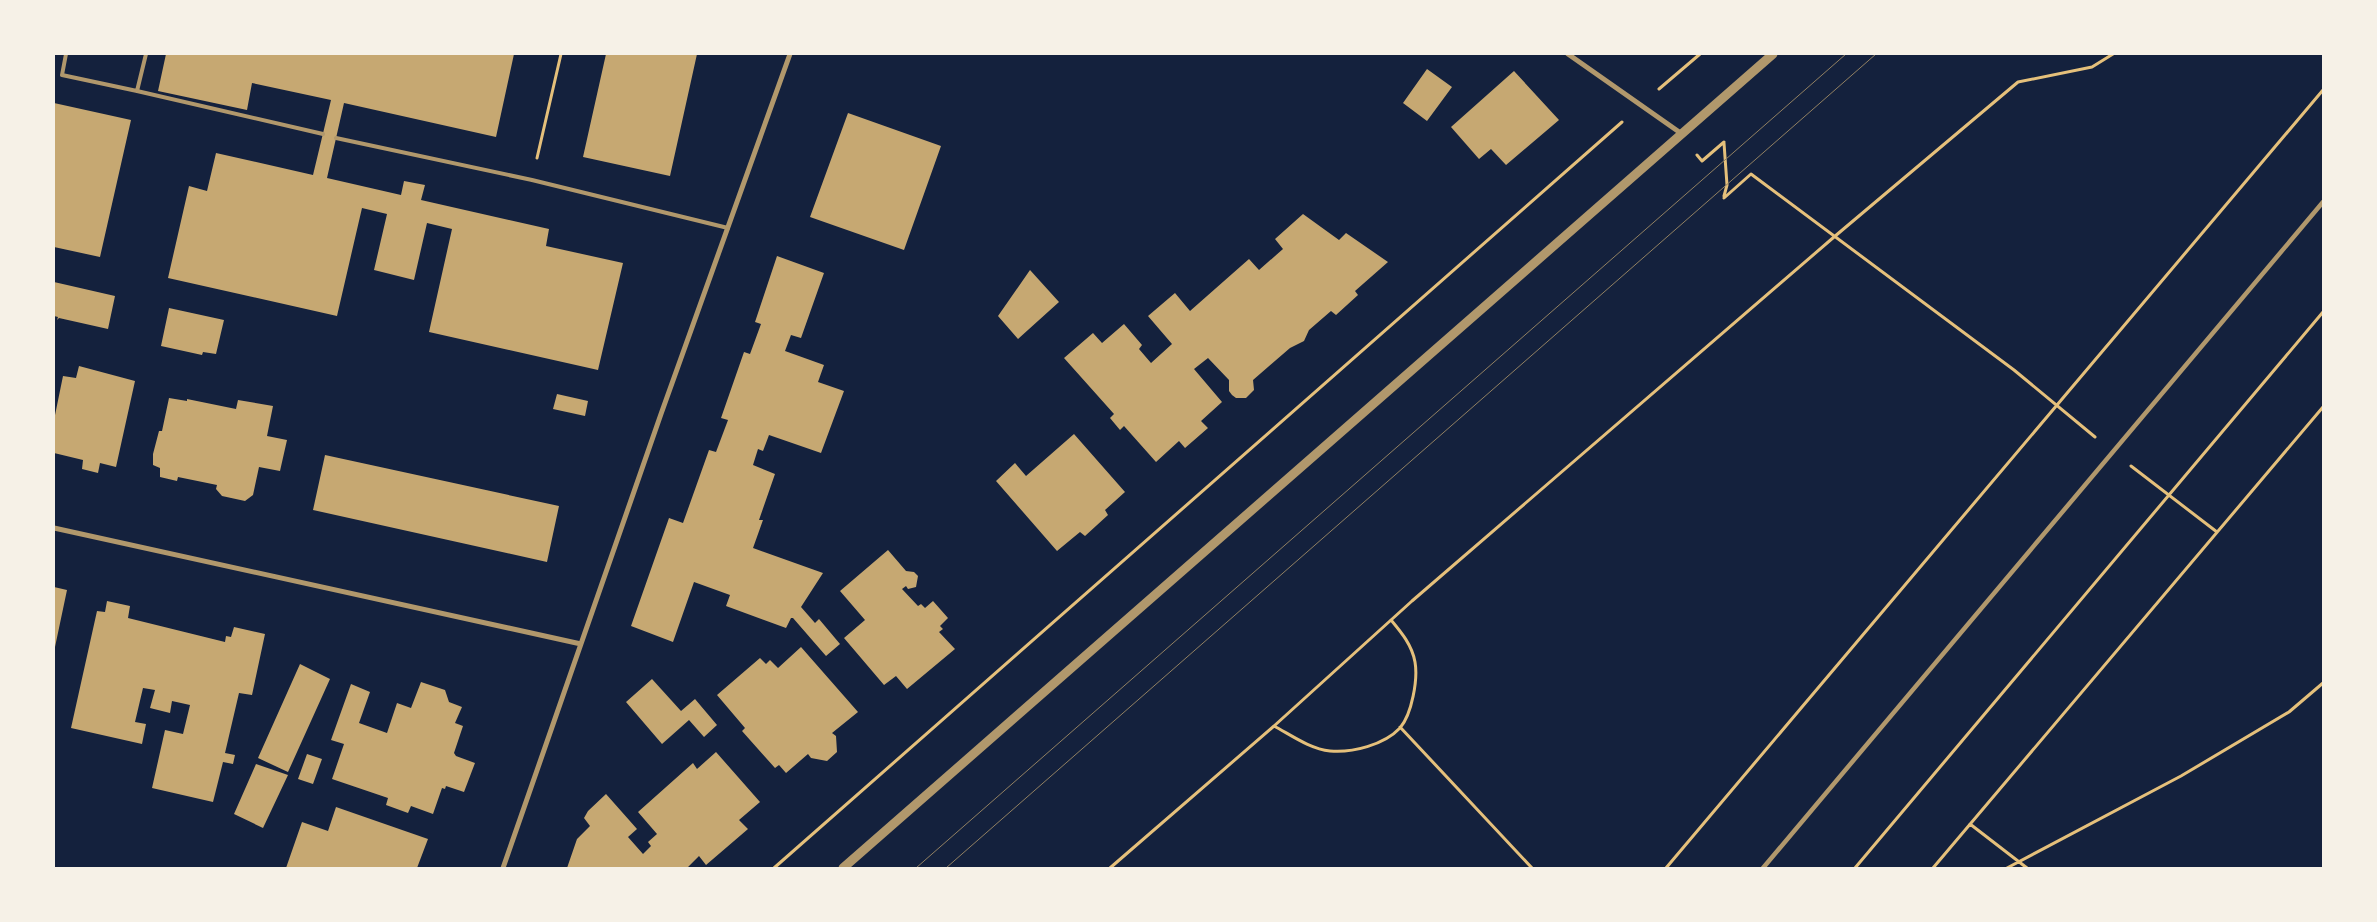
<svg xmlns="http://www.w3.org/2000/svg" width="2377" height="922" font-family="'Asap Condensed',sans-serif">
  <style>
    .building { fill: #c6a872 }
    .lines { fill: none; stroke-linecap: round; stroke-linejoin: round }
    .path { stroke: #e5c07b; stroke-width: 3 }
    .service { stroke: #b1986c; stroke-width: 4 }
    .pedestrian { stroke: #b1986c; stroke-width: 4.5 }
    .minor { stroke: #b1986c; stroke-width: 5 }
    .tertiary { stroke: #b1986c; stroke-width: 9 }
    .tram { stroke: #918062; stroke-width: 1 }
  </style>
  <rect width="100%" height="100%" fill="#14213d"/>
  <path class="building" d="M166,54h348l-18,83 -152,-34 -17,75 74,17 3,-14 21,4 -4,15 128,29 -3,17 77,17 -25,107 -169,-38 23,-103 -25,-6 -13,57 -40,-10 13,-56 -25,-6 -25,108 -169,-38 21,-92 18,5 9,-38 97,22 18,-75 -79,-17 -5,27 -89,-19z
    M606,54h91l-27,122 -87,-19z
    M1427,69l25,18 -25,34 -24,-18z
    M1514,71l45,49 -53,45 -15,-16 -12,10 -28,-32z
    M54,103l77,17 -31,137 -46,-10z
    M848,113l93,33 -37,104 -94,-33z
    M1303,214l36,26 7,-7 42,29 -33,29 3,4 -22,20 -5,-4 -22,19 -5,11 -14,7 -37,32 1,10 -8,8h-10l-4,-3 -3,-4v-11l-21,-22 -14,11 28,33 -21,19 7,7 -23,20 -6,-7 -23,21 -32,-36 -4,4 -10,-12 4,-4 -50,-56 29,-25 9,10 22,-19 18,21 -3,4 12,14 21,-19 -24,-28 27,-23 15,18 59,-52 10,11 24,-21 -8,-10z
    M777,256l47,17 -23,65 -10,-3 -6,16 39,14 -6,17 26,9 -23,62 -52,-18 -6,16 -5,-2 -5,16 22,9 -16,46h4l-10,28 70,25 -22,34 14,16 4,-4 21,25 -14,12 -33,-38h-2l-5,10 -60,-22 4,-11 -36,-13 -21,60 -42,-16 38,-108 14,5 26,-73 7,2 12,-32 -7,-2 23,-66 6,2 11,-30 -6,-2z
    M1030,270l29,32 -41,37 -20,-23z
    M54,282l61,14 -7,33 -49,-11 -2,2 1,-3 -4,-1z
    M169,308l55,12 -8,34 -13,-2 -1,3 -41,-9z
    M79,366l56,15 -19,86 -16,-4 -2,10 -16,-4 1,-9 -29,-7v-33l9,-44 13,2z
    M557,394l31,7 -3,15 -32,-7z
    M169,398l18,3v-2l49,10 2,-9 35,6 -6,30 20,4 -7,31 -21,-4 -6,28 -8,6 -23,-5 -6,-7 1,-4 -39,-8 -1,4 -17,-4v-9l-7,-3v-11l6,-23h3z
    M1074,434l51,58 -20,18 3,5 -23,21 -5,-4 -23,19 -61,-70 19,-18 11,13z
    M325,455l234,51 -12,56 -234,-52z
    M888,550l18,21 8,1 4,4 -2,11 -8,2 -2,-3 -4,3 16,17 3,-2 4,4 8,-7 15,17 -8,8 3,3 -4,3 16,17 -48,40 -11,-13 -12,9 -40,-47 21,-18 -25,-29z
    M54,587l13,3 -12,57h-1z
    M107,601l23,5 -2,12 97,24 1,-6 5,1 3,-10 31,7 -13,61 -13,-2 -14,60 10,2 -2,9 -10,-2 -10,40 -61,-14 13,-58 18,4 7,-29 -18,-4 -2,12 -20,-5 5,-18 -12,-2 -8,34 11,2 -4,20 -71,-16 26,-117 8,1z
    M801,647l57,65 -26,21 4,3 1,16 -10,9 -16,-3 -3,-4 -22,19 -7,-8 -4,3 -33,-37 3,-3 -28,-33 43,-37 6,6 4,-4 8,8z
    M300,664l30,15 -42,93 -30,-14z
    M652,679l29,32 14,-12 22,26 -13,12 -15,-17 -27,24 -36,-42z
    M421,682l24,8 4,12 13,5 -7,16 8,3 -9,27 2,3 19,7 -11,29 -18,-6 -1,3 -3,-1 -9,26 -22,-8 -3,7 -22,-8 2,-7 -56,-19 12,-35 -13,-4 20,-56 19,8 -11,31 28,10 10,-30 14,5z
    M716,752l44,50 -21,18 9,9 -42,36 -7,-9 -12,12h-120l10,-29 13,-13 -6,-8 4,-7 18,-17 31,35 -9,8 15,17 8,-8 -3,-4 9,-8 -19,-22 55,-49 4,6z
    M307,754l15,5 -9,25 -15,-5z
    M256,764l32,11 -25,53 -29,-14z
    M336,807l92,32 -11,29h-131l16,-46 26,9z"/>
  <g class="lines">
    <path class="path" d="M1659,89l41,-35
      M1697,155l5,6 22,-19
      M537,158l24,-104
      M1724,196l3,-11 -3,-42
      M1724,198l27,-24 263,196 81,67
      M2131,466l86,66
      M1274,726c17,9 36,23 56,25 22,2 54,-6 70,-23 12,-14 18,-49 15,-66 -3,-17 -14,-30 -24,-42
      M1400,727l132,141
      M1970,824l57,44
      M774,868l848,-746
      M1110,868l164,-142 138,-125 422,-364 184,-155 74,-15 21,-13
      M1666,868l657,-778
      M1855,868l468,-556
      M1933,868l390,-461
      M2007,868l174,-92 108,-64 34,-29"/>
    <path class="service" d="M66,54l-4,21 75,16 9,-37
      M137,91l186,43
      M336,138l196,42 196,48"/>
    <path class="pedestrian" d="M1763,868l560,-666"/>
    <path class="minor" d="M1568,54l114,80
      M54,528l527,116
      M503,868l158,-454 129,-360"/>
    <path class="tertiary" d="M843,868l930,-814"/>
    <path class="tram" d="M916,868l930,-814
      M946,868l930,-814"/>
  </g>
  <rect width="2377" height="922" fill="none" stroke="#f6f1e7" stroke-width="110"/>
</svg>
